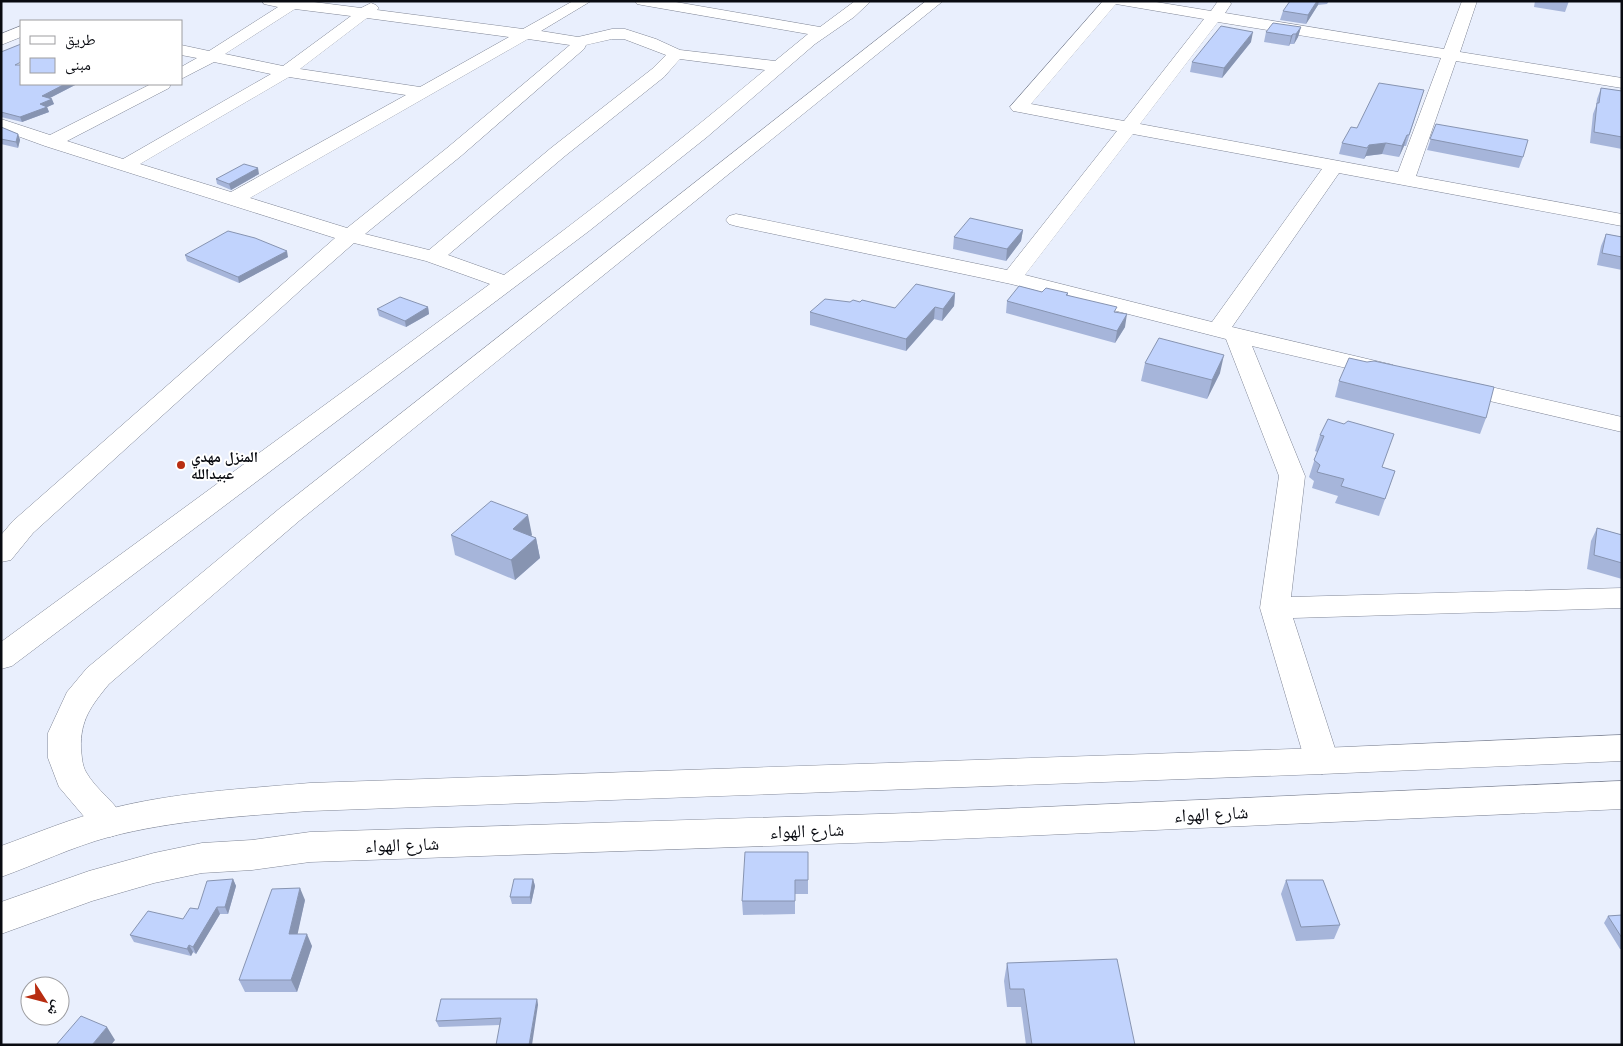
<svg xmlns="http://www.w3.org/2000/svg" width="1623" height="1046" font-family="'Noto Sans','Noto Naskh Arabic',sans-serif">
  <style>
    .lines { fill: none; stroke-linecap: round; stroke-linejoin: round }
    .minor-casing { stroke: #7f8595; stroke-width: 1 }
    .major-casing { stroke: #7f8595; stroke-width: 1 }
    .minor { fill: #fff; fill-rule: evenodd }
    .major { fill: #fff; fill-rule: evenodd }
    .wall { fill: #a6b5da }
    .shaded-wall { fill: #8794b1 }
    .building { fill: #c1d3fd; stroke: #8794b1 }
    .poi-dot { fill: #b82d11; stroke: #fff; stroke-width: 2 }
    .labels { text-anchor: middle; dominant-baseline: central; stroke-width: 4; stroke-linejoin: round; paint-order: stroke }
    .poi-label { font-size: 15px; font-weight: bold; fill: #090b11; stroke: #fff; text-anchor: start }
    .near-street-label { font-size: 18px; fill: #090b11; stroke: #fff }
  </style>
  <rect width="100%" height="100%" fill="#e9effd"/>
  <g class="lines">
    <defs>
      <path id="minor" d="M262,1h44l55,7 10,-5 5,2 3,3 -2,2 146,19 50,-28h18l-50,30 37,6 34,-8h13l31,10 24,11 95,11 33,-27 -166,-29 -5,-1 -2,-3h35l150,26 35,-26h16l-17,16 -39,27 -108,93 -118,94 -577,435 -11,3v-27l489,-358 -64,-23 -72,-18 -50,44 -271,246 -22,27 -10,2v-27l12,-14 322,-283 -290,-92 -44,-16v-11l49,16 101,-51h20l-2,4 -102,53 56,18 148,-85 -57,-12 -33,17v-12l16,-9 -16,-3v-10l28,6 69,-44 -14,-3zM295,9l56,7 -68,50 -58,-12zM367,18l142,19 -89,50 -120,-18zM528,39l42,6 -123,103 -100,80 -97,-30zM612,39h12l42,16 -14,14 -101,79 -122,102 -64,-16 96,-78 123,-107 2,-4zM680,59l85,11c-85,71 -172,139 -261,205l-56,-20 117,-99 99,-79zM289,77l117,18 -175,97 -91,-28z
        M926,1h17l-644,520 -190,163c-18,22 -29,36 -28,65 1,8 1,16 5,23 10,18 31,31 41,51l-5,10 -12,4 -12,-4 -39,-46 -11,-29v-25l19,-41 20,-24 192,-159z
        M1103,1h47l61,10 7,-10h12l1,3 -6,9 219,36 18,-48h15l-17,51 162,26v10l-166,-27 -40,115 206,38v12l-283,-53 -107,154 161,38 4,5 -4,5 -8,2 -133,-31 53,130 -14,121 331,-9v20l-329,10 46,143 -5,9 -12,4 -12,-4 -5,-9 -45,-153 19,-132 -53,-137 -215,-55 -275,-58 -7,-2 -3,-4 3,-4 7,-2 271,56 110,-139 -98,-19 -6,-1 -3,-4zM1116,4l88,15 -80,102 -93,-17zM1218,22l223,36 -43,114 -258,-48zM1133,134l189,35 -110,153 -187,-47z
        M21,26v11l-20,8v-11z
        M1456,379l166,38v15l-175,-41 -3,-5 3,-5z"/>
      <path id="major" d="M1622,735v26l-300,13 -1012,37c-67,5 -136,9 -201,26 -37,10 -72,27 -108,40v-31c36,-13 71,-28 108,-37 66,-17 134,-20 201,-26l1012,-35z
        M1622,781v28l-712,32 -600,21 -58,8 -50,3 -48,10 -62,18 -91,33v-32l88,-31 65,-18 48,-10 50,-3 58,-8 600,-19z"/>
    </defs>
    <use href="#minor" class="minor-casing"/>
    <use href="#major" class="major-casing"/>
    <use href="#minor" class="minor"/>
    <use href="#major" class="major"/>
  </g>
  <path class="wall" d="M1289,1h40l-2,3 -9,1 -12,19 -26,-4 3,-9 6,-8z
    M1535,1h34l-4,11 -31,-5z
    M1301,27l-3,10 -4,7h-4l-1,2 -25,-4 2,-10z
    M1251,42l-29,36 -32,-6 2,-10z
    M1,52l20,32h56l-27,14 4,6 -7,3 2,5 -27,10 -21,-5z
    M1601,88l21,3v58l-32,-6 3,-29 3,-8 1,-7z
    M1424,90l-18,56h-2l-5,11 -17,-3 -16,2 -2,3 -25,-5 3,-11 15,-15z
    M1436,124l87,33 -4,11 -92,-18z
    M1,127l17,7 2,6 -2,8 -17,-4z
    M259,174l-28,16 -14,-6 -1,-5z
    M1023,230l-2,11 -15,20 -53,-12 1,-12z
    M1606,234l16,3v33l-25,-5 4,-19z
    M185,255l103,2 -49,26 -52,-22z
    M1042,292l26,1v2l48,17 9,15 -10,16 -109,-30 1,-12z
    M955,293l-1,13 -12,15 -8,-2 -28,32 -96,-26v-13l40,-10 45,6z
    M428,307l1,7 -23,13 -27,-11 -2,-7z
    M1145,363l75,10 -13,26 -66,-18z
    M1339,381l147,37 -6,16 -145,-37z
    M1328,419l54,48 13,4 -16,45 -44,-13 3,-7 -26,-8 2,-7 -5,-4 8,-25 -2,-1 5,-16z
    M1597,528l25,7v44l-35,-10 4,-28z
    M451,535h81l-1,1 5,2 4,20 -25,22 -60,-25z
    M808,852v42h-13v20l-52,1 -1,-14z
    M233,879l3,7 -8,28h-8l-24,40 -3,-2 -2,4 -57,-14 -4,-7 53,-16 15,-10z
    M533,879l2,7 -4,18h-19l-2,-7z
    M1286,880l54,45 -6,14 -38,2 -15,-47z
    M305,900l-8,34 15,12 -15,46h-52l-6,-12z
    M1622,915v34h-2l-16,-26 4,-7z
    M1007,963l128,82h-109l-5,-38h-14l-3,-26z
    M537,999l1,6 -38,20 -61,2 -3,-6z"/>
  <path class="shaded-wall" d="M1317,1h2l-1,4 -12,19 2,-9z
    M1301,27l-3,10 -4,7 2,-10z
    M1253,32l-2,10 -29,36 2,-10z
    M1293,34l-3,10 -1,2 2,-10z
    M65,84h12l-33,17 -2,-5z
    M52,99l2,5 -9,4 2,-1 2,5 -27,10 -2,-5 20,-13z
    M18,134l2,6 -2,8 -2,-6z
    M1407,135l-3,11 -5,11 3,-11z
    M1386,143l-4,11 -16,2 -2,3 5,-14z
    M258,168l1,6 -28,16 -2,-6z
    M1023,230l-2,11 -15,20 1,-12z
    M287,251l1,6 -49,26 -1,-6z
    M955,293l-1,13 -12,15 1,-12z
    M428,307l1,7 -23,13 -1,-6z
    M935,307l-1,12 -28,32v-12z
    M1127,314l-2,13 -10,16 2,-12z
    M1224,355l-4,18 -13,26 5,-19z
    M528,515l4,20 -16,14 -3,-20z
    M536,538l4,20 -25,22 -4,-20z
    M233,879l3,7 -8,28 -3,-7z
    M533,879l2,7 -4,18 -1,-7z
    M300,888l5,12 -10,46 -6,-12z
    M217,907l3,7 -24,40 -3,-7z
    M307,934l5,12 -15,46 -6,-12z
    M189,945l4,7 -2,4 -4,-7z
    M537,999l1,6 -6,40h-3z
    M107,1027l8,13 -4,5h-19z"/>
  <path class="building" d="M1290,1h27l-9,14 -25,-4z
    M1273,23l28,4 -5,7h-3l-2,2 -25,-4z
    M1221,26l32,6 -29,36 -32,-6z
    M21,44v18l-6,3h6v19h44l-23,12 10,3 -12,5 7,3 -27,10 -19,-5v-60z
    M1379,83l45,7 -15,45h-2l-5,11 -16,-3 -17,2 -2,3 -25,-5 9,-16 6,1z
    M1601,88l21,3v46l-28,-5 3,-29h2z
    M1436,124l92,16 -5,17 -93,-18z
    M1,127l17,7 -2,8 -15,-3z
    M244,164l14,4 -29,16 -13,-5z
    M970,218l53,12 -16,19 -53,-12z
    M228,231l27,7 32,13 -49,26 -53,-22z
    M1606,234l16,3v20l-20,-4z
    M916,284l39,9 -12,16 -8,-2 -29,32 -96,-27 15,-13 25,3 3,-2 7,2 2,-2 33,8z
    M1019,286l23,6 4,-4 22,5 -2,2 51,12 -3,5 13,2 -10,17 -110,-30z
    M400,297l28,10 -23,14 -28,-12z
    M1159,338l65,17 -12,25 -67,-17z
    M1349,358l18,4 7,-1 120,26 -8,31 -147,-37z
    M1328,419l16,5 4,-3 46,13 -12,33 13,4 -10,28 -44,-13 3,-7 -27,-7 3,-7 -6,-5 10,-24 -4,-1z
    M491,501l37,14 -15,14 23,9 -25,22 -60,-25z
    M1597,528l25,7v28l-28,-8z
    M745,852h63v28h-13v21h-53z
    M233,879l-8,28h-8l-24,40 -4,-2 -2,4 -57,-14 18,-24 35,8 7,-11 8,1 9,-28z
    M514,879h19l-3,18h-20z
    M1286,880h37l17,45 -39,2z
    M300,888l-11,46h18l-16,46h-52l33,-91z
    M1622,915v23l-14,-22z
    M1117,959l18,86h-103l-8,-56h-14l-3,-26z
    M441,999h96l-8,46h-33l5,-27 -65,3z
    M81,1016l26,11 -15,18h-36z"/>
  <circle class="poi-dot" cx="181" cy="465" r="5"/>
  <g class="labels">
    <g class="poi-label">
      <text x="191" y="456">المنزل مهدي<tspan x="191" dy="17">عبيدالله</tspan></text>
    </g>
    <g class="near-street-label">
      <text transform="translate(1211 813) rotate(-3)">شارع الهواء</text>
      <text transform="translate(807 830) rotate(-2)">شارع الهواء</text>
      <text transform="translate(402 844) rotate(-2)">شارع الهواء</text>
    </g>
  </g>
  <rect width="1623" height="1046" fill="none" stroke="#090b11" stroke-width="5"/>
  <rect x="20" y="20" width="162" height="65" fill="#ffffff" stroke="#9d9da0"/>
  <rect x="30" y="36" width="25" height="8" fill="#ffffff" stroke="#9d9da0"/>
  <text x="65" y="45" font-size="15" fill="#090b11">طريق</text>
  <rect x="30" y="58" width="25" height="15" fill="#c1d3fd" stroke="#9d9da0"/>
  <text x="65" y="70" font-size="15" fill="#090b11">مبنى</text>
  <g transform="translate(45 1001) rotate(126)"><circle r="24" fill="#ffffff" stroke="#9d9da0"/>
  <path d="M0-4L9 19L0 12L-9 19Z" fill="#b82d11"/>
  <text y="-8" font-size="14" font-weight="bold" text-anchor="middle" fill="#090b11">ش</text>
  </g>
</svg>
